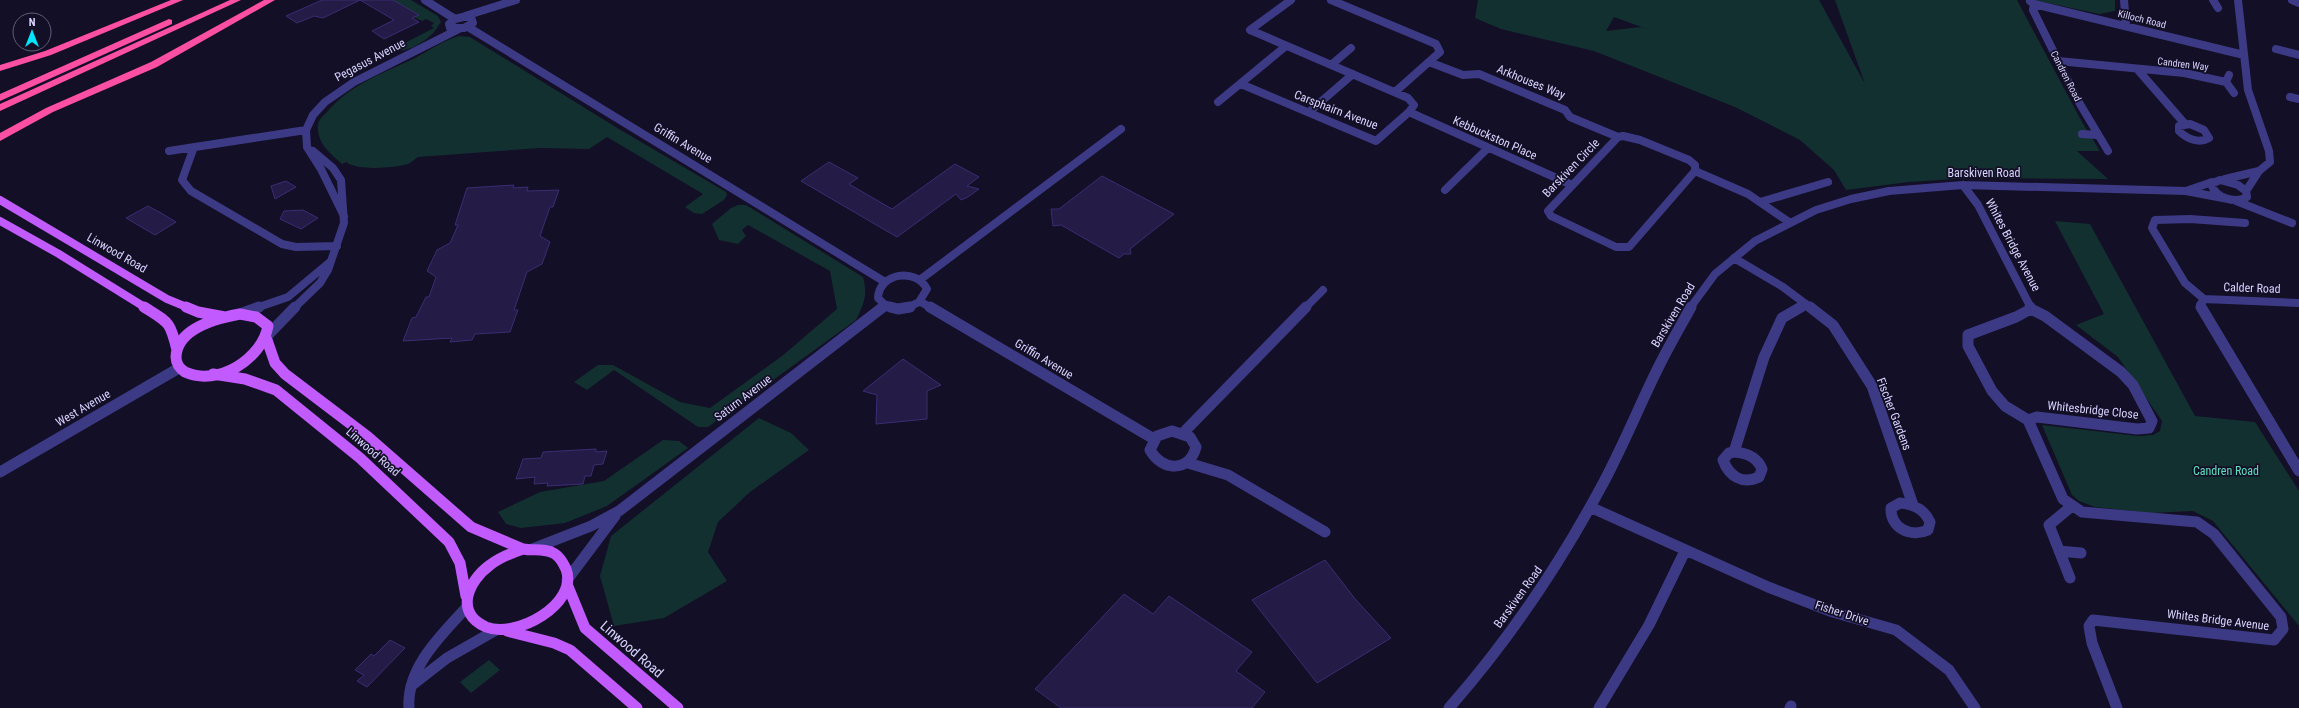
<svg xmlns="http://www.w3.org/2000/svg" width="2299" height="708" font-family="'Roboto Condensed',sans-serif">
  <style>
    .green { fill: #12302f; fill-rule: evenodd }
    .building { fill: #241b47; stroke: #3b2d73 }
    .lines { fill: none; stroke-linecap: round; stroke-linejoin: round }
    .minor-far1 { stroke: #3d3a85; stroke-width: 8 }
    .minor { stroke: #3d3a85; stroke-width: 11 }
    .major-far1 { stroke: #c25bff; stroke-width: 8 }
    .major { stroke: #c25bff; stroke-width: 11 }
    .highway { fill: #ff4fa3; fill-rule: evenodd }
    .labels { text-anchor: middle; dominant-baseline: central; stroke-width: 3.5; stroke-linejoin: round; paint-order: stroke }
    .far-street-label { font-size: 10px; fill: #d9d4ff; stroke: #130f26 }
    .street-label { font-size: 12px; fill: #d9d4ff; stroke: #130f26 }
    .park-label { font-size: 12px; fill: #5fe0c0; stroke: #130f26 }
    .near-street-label { font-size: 14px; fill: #d9d4ff; stroke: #130f26 }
  </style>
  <rect width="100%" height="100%" fill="#130f26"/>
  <path class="green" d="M393,0h18l27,16 3,6c-3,4 -6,10 -10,13 -8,8 -28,20 -38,14l41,-21 -3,-2 3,-3 -8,-4 -4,2 -8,-4 4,-2z
    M1478,0h341l46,84 -30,-84h182l65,122 18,29h-23l31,28 -138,-1 -61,4 -63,8 -12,-20 -34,-30 -65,-33 -141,-56 -93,-22 -26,-11zM1614,17l33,12h1l-8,-2 -34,4z
    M2034,0h81v11l-16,3z
    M459,36l11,1 149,92 107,63 1,3 -3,5 -22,14 -8,-1 -9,-6 18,-13 -96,-57 -18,12 -49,-1 -122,9c-3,2 -7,6 -10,7 -14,4 -51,7 -62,-2l-4,2c-12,-11 -26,-21 -24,-40 1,-5 6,-9 9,-12 25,-29 55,-38 88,-54 15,-8 27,-17 44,-22z
    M738,205h8l117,72c5,17 1,27 -7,43l-148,107h-10l-84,-57 -27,20 -13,-8 24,-17h15l67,37 30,6 72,-52 55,-47 -7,-38 -82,-46 -6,5 4,6 -8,8 -19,-4 -7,-16 19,-16z
    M2055,221l35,3 105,192 60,6 44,69v135l-86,-105 -20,-10 -42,2 -56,-6 -16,-6 -7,-6 -30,-70 96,11 15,-1 7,-4 2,-10 -44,-64 -42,-32 28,-11z
    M759,418l32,15 18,17 -59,42 -32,30 -10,30 19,29 -63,37 -50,8 -14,-50 11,-40z
    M663,440l16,1 9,7 -81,58 -42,17 -44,5 -15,-4 -8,-12 42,-20 64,-11z
    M489,660l11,10 -29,23 -11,-11z"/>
  <path class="building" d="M322,0h71l26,15 -7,3 7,4 -35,17 -12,-8 22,-11 -34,-20 -37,18 -9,-2 -17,7 -11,-7z
    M829,162l29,16 -9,6 43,25 63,-45 24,13 -12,9 12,3 -11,8 -7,3 -5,-6 -59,43 -96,-56z
    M1102,176l72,38 -44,35 1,5h-7l-5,4 -58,-33 -8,1 -2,-17h8z
    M286,181l10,6 -21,12 -4,-13z
    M514,185l-1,3 15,-1 -1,4 32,-1 -6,17h-3l-10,29 10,6 -8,22 -15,8 -13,38h4l-8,22 -35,2 -3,6 -22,2 2,-4 -49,3 9,-23 4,-1 10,-20h3l7,-20 -9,-6 10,-21 13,-7 8,-18h-3l12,-37z
    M148,206l13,7 15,9 -21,13 -29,-17z
    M303,210l15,8 -17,11 -21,-10 4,-8z
    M903,359l38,26 -14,6v28l-51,5 1,-29 -14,-4z
    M596,449v3l11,-1 -4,13 -9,1 -3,11h-6l-2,8 -36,2 1,-3 -14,1 1,-7 -19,2 7,-20 18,-1 2,-6z
    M1325,560l31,40 35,38 -74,45 -65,-83z
    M1124,594l29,20 16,-18 83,56 -16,19 29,21 -13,16h-191l-26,-19z
    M390,640l15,8 -38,39 -10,-6 7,-6 -9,-5 16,-16 3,2z"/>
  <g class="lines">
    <path class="minor-far1" d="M425,0l30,19
      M1331,0l105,44 4,8 -45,40
      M2124,0l2,25
      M2213,0l5,8
      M2238,0l10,90 21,61 1,11 -11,9 -13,20
      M2292,0l7,3
      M2030,1l4,3 -1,6 44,89 31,52
      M2034,4l210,51
      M465,16l51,-16
      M463,17h8l2,6 -9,5h-14l-1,-4 6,-5z
      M468,27l417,255
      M1250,30l41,-30
      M2276,49l23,6
      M2058,61l126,12 42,9 3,-7
      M1429,62l34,13 16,-1 86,36 5,7 48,20
      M1331,65l20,-17
      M2138,70l47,54
      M2226,82l8,11
      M1241,84l135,57 33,-29 5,-7 -6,-7 -158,-68
      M2290,97l9,2
      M1218,102l68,-56
      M1309,112l44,-38
      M1409,112l163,73
      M2190,124l14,6 5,8c-10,6 -22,1 -30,-7v-5z
      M2082,134l15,1
      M1623,136l17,4 49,20 6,5v6l-66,76h-13l-65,-31 -3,-5 70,-74z
      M194,147l-12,33 9,11 91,53 14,3 41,-1
      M169,151l137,-21
      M1695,171l53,23 41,28
      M2225,179l34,-8
      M2220,180l18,5 8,6 1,6c-13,7 -31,1 -36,-13z
      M1963,185l15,20 53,103
      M1445,190l43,-42
      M2186,191l26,-9
      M2236,201l56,22
      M1760,202l68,-20
      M344,216l-23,-47 -14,-22 -1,-17 7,-15 12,-13 29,-20 105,-53
      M1734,258l49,29 28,21
      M921,279l200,-150
      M2204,299l95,4
      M921,302l10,6
      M256,308l32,-11 42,-35
      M294,308l26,-25 8,-13 16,-47 -3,-43 -8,-12 -20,-17
      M882,308l3,-2
      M895,308l-11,-4 -6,-6c1,-25 38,-31 49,-9l-8,13 -12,6
      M1305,308l18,-18
      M1690,308l25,-34 40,-33 61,-31 35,-11 38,-8 74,-6 223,6 42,8
      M1799,308l7,-4
      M2202,308l-2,-3 4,-6 -19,-16 -33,-55 3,-8 35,-1 55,4"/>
    <path class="minor" d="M890,307l8,2 12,-2
      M930,307l224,132
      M1810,307l23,18 39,61 41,119
      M2030,307l1,2 -15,8 -48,18v11l24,45 13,15 23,14 35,79 19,13 115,10 17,12 67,83 2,12 -9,11 -181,-20 -4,6 3,17 25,65
      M2201,307l98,164
      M240,314l19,-7
      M268,335l27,-28
      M2028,420l9,-3 100,12 12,-1 3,-7 -19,-36 -12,-13 -76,-56 -14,-7
      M1172,431l18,6 6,10c-7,26 -34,24 -46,3l7,-14z
      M1183,433l123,-126
      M1734,452l30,-95 18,-39 19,-11
      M1734,452c13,1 23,5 28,17l-3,8c-17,8 -30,-1 -36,-17l6,-7z
      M1188,463l40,12 97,57
      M0,472l179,-104
      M1900,503c14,1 24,6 30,19l-2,8c-17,8 -38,-2 -37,-22z
      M1590,507l178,80 65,25 63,18 53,40 26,38
      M532,549l59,-23 28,-15 264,-204
      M2059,551l22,2
      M2070,578l-21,-53 23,-19
      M567,580l48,-64
      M411,686l36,-28 49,-28
      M409,708c-3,-40 33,-74 58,-101
      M1449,708c59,-67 109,-141 151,-219 22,-40 39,-83 59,-123 10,-20 21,-39 32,-59
      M1599,708l50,-83 36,-74
      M1790,708l1,-2"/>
    <path class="major-far1" d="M0,200l167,99 22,9
      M0,221l59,33 87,54"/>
    <path class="major" d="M144,307c25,16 26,14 33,43
      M186,307l12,5 27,5
      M240,314l16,3 12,9c-6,33 -50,61 -83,46 -5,-3 -9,-9 -9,-15 1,-29 42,-39 64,-43z
      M267,340l8,23 10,11 83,63 103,90 52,22
      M213,374l32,5 31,11 84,68 89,84 11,21 6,33
      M523,549c10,2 23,-1 32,5 6,4 8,9 11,15 13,35 -50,70 -80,58 -32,-14 -18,-46 4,-62 10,-8 21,-12 33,-16z
      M567,584l18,44 93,80
      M507,631l47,12 16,7 67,58"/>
    <path class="highway" d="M171,0h12l-132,55 -51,16v-6l45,-14z
      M230,0h11l-241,111v-7z
      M264,0h11l-118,67 -104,45 -53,29v-8l46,-25 105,-46z
      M169,19l3,1v4l-172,77v-7z"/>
  </g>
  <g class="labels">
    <g class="far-street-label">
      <text transform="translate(2142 19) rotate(14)">Killoch Road</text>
      <text transform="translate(2183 64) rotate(7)">Candren Way</text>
      <text transform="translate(2066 76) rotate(63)">Candren Road</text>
    </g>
    <g class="street-label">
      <text transform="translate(370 60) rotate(-28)">Pegasus Avenue</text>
      <text transform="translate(1531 82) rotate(22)">Arkhouses Way</text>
      <text transform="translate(1336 110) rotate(21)">Carsphairn Avenue</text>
      <text transform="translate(1495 138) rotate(24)">Kebbuckston Place</text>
      <text transform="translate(683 143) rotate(31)">Griffin Avenue</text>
      <text transform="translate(1571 168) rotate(-46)">Barskiven Circle</text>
      <text x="1984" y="173">Barskiven Road</text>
      <text transform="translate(2013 245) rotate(62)">Whites Bridge Avenue</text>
      <text transform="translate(117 253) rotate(30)">Linwood Road</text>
      <text transform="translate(2252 288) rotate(2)">Calder Road</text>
      <text transform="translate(1673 315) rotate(-59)">Barskiven Road</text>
      <text transform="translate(1044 359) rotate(31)">Griffin Avenue</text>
      <text transform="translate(743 398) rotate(-37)">Saturn Avenue</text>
      <text transform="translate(83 408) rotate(-30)">West Avenue</text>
      <text transform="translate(2093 410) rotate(6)">Whitesbridge Close</text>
      <text transform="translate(1894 414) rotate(69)">Fischer Gardens</text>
      <text transform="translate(373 452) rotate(41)">Linwood Road</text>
      <text transform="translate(1518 597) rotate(-54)">Barskiven Road</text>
      <text transform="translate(1842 613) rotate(18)">Fisher Drive</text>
      <text transform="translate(2218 620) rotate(7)">Whites Bridge Avenue</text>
    </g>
    <g class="park-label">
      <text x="2226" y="471">Candren Road</text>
    </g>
    <g class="near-street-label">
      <text transform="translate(632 649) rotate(41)">Linwood Road</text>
    </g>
  </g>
  <g transform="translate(32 32)"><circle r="19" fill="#130f26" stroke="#625e7d"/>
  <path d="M0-3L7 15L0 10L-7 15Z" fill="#00e5ff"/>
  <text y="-6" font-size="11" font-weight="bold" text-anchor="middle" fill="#d9d4ff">N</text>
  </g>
</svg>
